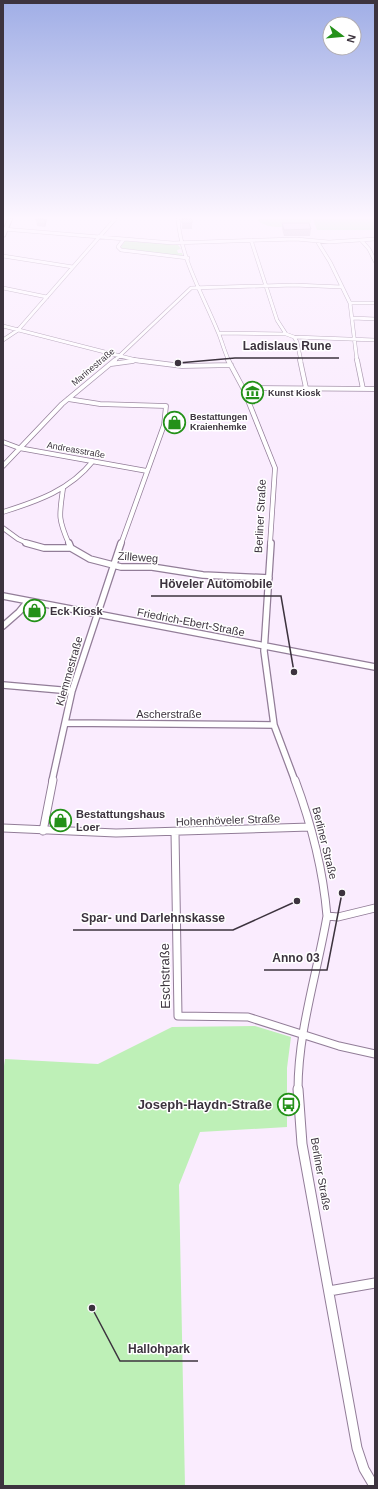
<svg xmlns="http://www.w3.org/2000/svg" width="378" height="1489" font-family="Arial,sans-serif">
  <style>
    .green { fill: #bef0b7 }
    .lines { fill: none; stroke-linecap: round; stroke-linejoin: round }
    .minor-far4-casing { stroke: #927d98; stroke-width: 4 }
    .minor-far3-casing { stroke: #927d98; stroke-width: 5.5 }
    .minor-far2-casing { stroke: #927d98; stroke-width: 8 }
    .minor-far1-casing { stroke: #927d98; stroke-width: 9 }
    .minor-casing { stroke: #927d98; stroke-width: 11 }
    .secondary-casing { stroke: #927d98; stroke-width: 2 }
    .minor-far4 { stroke: #fff; stroke-width: 3 }
    .minor-far3 { stroke: #fff; stroke-width: 4 }
    .minor-far2 { stroke: #fff; stroke-width: 5.5 }
    .minor-far1 { stroke: #fff; stroke-width: 7 }
    .minor { stroke: #fff; stroke-width: 9 }
    .secondary { fill: #fff; fill-rule: evenodd }
    .wall { fill: #c2afc8 }
    .shaded-wall { fill: #9e8ea3 }
    .building { fill: #e2cbe9; stroke: #9e8ea3 }
    .labels { text-anchor: middle; dominant-baseline: central; stroke-width: 3; stroke-linejoin: round; paint-order: stroke }
    .far-street-label { font-size: 9px; fill: #3c333e; stroke: #fff }
    .far-poi-label { font-size: 9px; font-weight: bold; fill: #3c333e; stroke: #fff; text-anchor: start }
    .street-label { font-size: 11px; fill: #3c333e; stroke: #fff }
    .poi-label { font-size: 11px; font-weight: bold; fill: #3c333e; stroke: #fff; text-anchor: start }
    .near-street-label { font-size: 13px; fill: #3c333e; stroke: #fff }
    .near-poi-label { font-size: 13px; font-weight: bold; fill: #3c333e; stroke: #fff; text-anchor: end }
    .leader { fill: none; stroke: #3c333e; stroke-width: 1.5 }
    .callout-dot { fill: #3c333e; stroke: #fff; stroke-width: 1.5 }
    .callout-label { font-size: 12px; text-anchor: middle; font-weight: bold; fill: #3c333e; stroke: #fff; stroke-width: 3; stroke-linejoin: round; paint-order: stroke }
  </style>
  <rect width="100%" height="100%" fill="#faecfe"/>
  <path class="green" d="M257,219h53l1,4c-17,0 -40,11 -54,-4z
    M313,219h62v11h-58z
    M125,241l53,4 3,4 -4,1 1,3h4l1,4 -61,-8 -1,-2z
    M255,1026l36,11 -4,31v59l-87,5 -21,53 6,301h-182v-413l2,-14 93,5 74,-37z"/>
  <g class="lines">
    <defs>
      <path id="minor-far4" d="M178,219c3,40 25,76 40,113 4,9 6,19 11,29
        M3,229l170,14 123,-4 33,3 46,-3
        M124,239l-6,8 3,3 67,8
        M251,240l26,80 9,14 8,3 3,5 4,19
        M361,240l8,9 6,12
        M317,241l13,21 20,41 7,58
        M3,256l70,11
        M3,288l44,9
        M350,303h25
        M353,318l22,1
        M3,326l137,35
        M219,333l67,1
        M294,337l81,3
        M3,340l15,-10 97,-111
        M114,361l77,-73 103,-3 48,2"/>
      <path id="minor-far3" d="M134,360l48,6 49,-1
        M228,360l15,28 32,80 -5,76
        M300,360l6,28
        M357,360l6,29
        M111,364l22,-3
        M243,388l132,1
        M68,399l32,5 66,2 -2,19 -43,119
        M3,442l16,6 128,23
        M3,466l59,-62 53,-44
        M63,489c-4,27 -5,30 6,55
        M3,512c35,-11 67,-22 90,-51
        M3,528l15,11 11,5"/>
      <path id="minor-far2" d="M26,543l18,5h27
        M69,543l2,5 19,11 31,8h31l51,8 66,3
        M271,543l-7,108 10,74 21,56
        M3,596l372,71
        M3,626l16,-14 9,-11
        M3,685l69,6
        M65,723l209,2
        M52,781l20,-90 49,-148"/>
      <path id="minor-far1" d="M295,780c16,43 28,90 32,136 -10,58 -29,115 -29,174
        M3,828l113,5 194,-6
        M43,831l10,-51
        M175,832l3,184 70,1 91,29 36,8
        M327,916l11,1 37,-9"/>
      <path id="minor" d="M298,1089l4,55 55,304 7,21 10,17
        M329,1291l46,-8"/>
      <path id="secondary" d="M8,219h4l-7,17 -2,1v-6z"/>
    </defs>
    <use href="#minor-far4" class="minor-far4-casing"/>
    <use href="#minor-far3" class="minor-far3-casing"/>
    <use href="#minor-far2" class="minor-far2-casing"/>
    <use href="#minor-far1" class="minor-far1-casing"/>
    <use href="#minor" class="minor-casing"/>
    <use href="#secondary" class="secondary-casing"/>
    <use href="#minor-far4" class="minor-far4"/>
    <use href="#minor-far3" class="minor-far3"/>
    <use href="#minor-far2" class="minor-far2"/>
    <use href="#minor-far1" class="minor-far1"/>
    <use href="#minor" class="minor"/>
    <use href="#secondary" class="secondary"/>
  </g>
  <path class="wall" d="M36,219h11l-2,8 -8,-1z
    M182,219h10v10h-10z
    M282,223l29,6 -1,7h-26l-2,-7z"/>
  <path class="shaded-wall" d="M44,219h3v1l-2,7z"/>
  <path class="building" d="M36,219h8v1h-8z
    M182,219h10v4h-10z
    M282,223h27l2,6 -27,1z"/>
  <linearGradient id="sky" x2="0" y2="1"><stop stop-color="#a0aee6"/><stop offset="0.51" stop-color="#fdf6ff"/><stop offset="1" stop-color="#fdf6ff" stop-opacity="0"/></linearGradient>
  <rect width="378" height="427" fill="url(#sky)"/>
  <defs>
    <symbol id="museum-ring" viewBox="-11 -11 22 22"><circle r="9.5" fill="#fff" stroke="#249119" stroke-width="1.5"/><path d="M0-6L6-3V-2H-6V-3ZM-5-1h2V3h-2ZM-1-1h2V3h-2ZM3-1h2V3H3ZM-6 4H6V6H-6Z" fill="#249119"/></symbol>
    <symbol id="shop-ring" viewBox="-11 -11 22 22"><circle r="9.5" fill="#fff" stroke="#249119" stroke-width="1.5"/><path d="M-5-2.5h2.3a2.7 3.5 0 0 1 5.4 0H5L5.5 6h-11ZM-1.5-2.5h3a1.5 2.3 0 0 0-3 0Z" fill="#249119"/></symbol>
    <symbol id="bus-ring" viewBox="-11 -11 22 22"><circle r="9.5" fill="#fff" stroke="#249119" stroke-width="1.5"/><path d="M-5-6H5V4H4V6H2V4H-2V6H-4V4H-5ZM-3.5-4V0h7V-4ZM-3.5 1.2v1.5H-2V1.2ZM2 1.2v1.5H3.5V1.2Z" fill="#249119"/></symbol>
  </defs>
  <g fill-rule="evenodd">
    <use href="#museum-ring" x="240" y="380" width="25" height="25"/>
    <use href="#shop-ring" x="162" y="410" width="25" height="25"/>
    <use href="#shop-ring" x="22" y="598" width="25" height="25"/>
    <use href="#shop-ring" x="48" y="808" width="25" height="25"/>
    <use href="#bus-ring" x="276" y="1092" width="25" height="25"/>
  </g>
  <g class="labels">
    <g class="far-street-label">
      <text transform="translate(93 367) rotate(-40)">Marinestraße</text>
      <text transform="translate(76 450) rotate(10)">Andreasstraße</text>
    </g>
    <g class="far-poi-label">
      <text x="268" y="393">Kunst Kiosk</text>
      <text x="190" y="417">Bestattungen<tspan x="190" dy="10">Kraienhemke</tspan></text>
    </g>
    <g class="street-label">
      <text transform="translate(260 516) rotate(-87)">Berliner Straße</text>
      <text transform="translate(138 557) rotate(4)">Zilleweg</text>
      <text transform="translate(191 622) rotate(11)">Friedrich-Ebert-Straße</text>
      <text transform="translate(69 671) rotate(-74)">Klemmestraße</text>
      <text x="169" y="714">Ascherstraße</text>
      <text transform="translate(228 820) rotate(-2)">Hohenhöveler Straße</text>
      <text transform="translate(325 843) rotate(76)">Berliner Straße</text>
      <text transform="translate(321 1174) rotate(80)">Berliner Straße</text>
    </g>
    <g class="poi-label">
      <text x="50" y="611">Eck Kiosk</text>
      <text x="76" y="814">Bestattungshaus<tspan x="76" dy="13">Loer</tspan></text>
    </g>
    <g class="near-street-label">
      <text transform="translate(165 976) rotate(-91)">Eschstraße</text>
    </g>
    <g class="near-poi-label">
      <text x="272" y="1104">Joseph-Haydn-Straße</text>
    </g>
  </g>
  <path class="leader" d="M178 363L235 358H339M294 672L281 596H151M297 901L233 930H73M342 893L327 970H264M92 1308L120 1361H198"/>
  <g class="callout-dot">
    <circle cx="178" cy="363" r="4"/>
    <circle cx="294" cy="672" r="4"/>
    <circle cx="297" cy="901" r="4"/>
    <circle cx="342" cy="893" r="4"/>
    <circle cx="92" cy="1308" r="4"/>
  </g>
  <g class="callout-label">
    <text x="287" y="350">Ladislaus Rune</text>
    <text x="216" y="588">Höveler Automobile</text>
    <text x="153" y="922">Spar- und Darlehnskasse</text>
    <text x="296" y="962">Anno 03</text>
    <text x="159" y="1353">Hallohpark</text>
  </g>
  <rect width="378" height="1489" fill="none" stroke="#3c333e" stroke-width="8"/>
  <g transform="translate(342 36) rotate(106)"><circle r="19" fill="#ffffff" stroke="#b1adb2"/>
  <path d="M0-3L7 15L0 10L-7 15Z" fill="#249119"/>
  <text y="-6" font-size="11" font-weight="bold" text-anchor="middle" fill="#3c333e">N</text>
  </g>
</svg>
